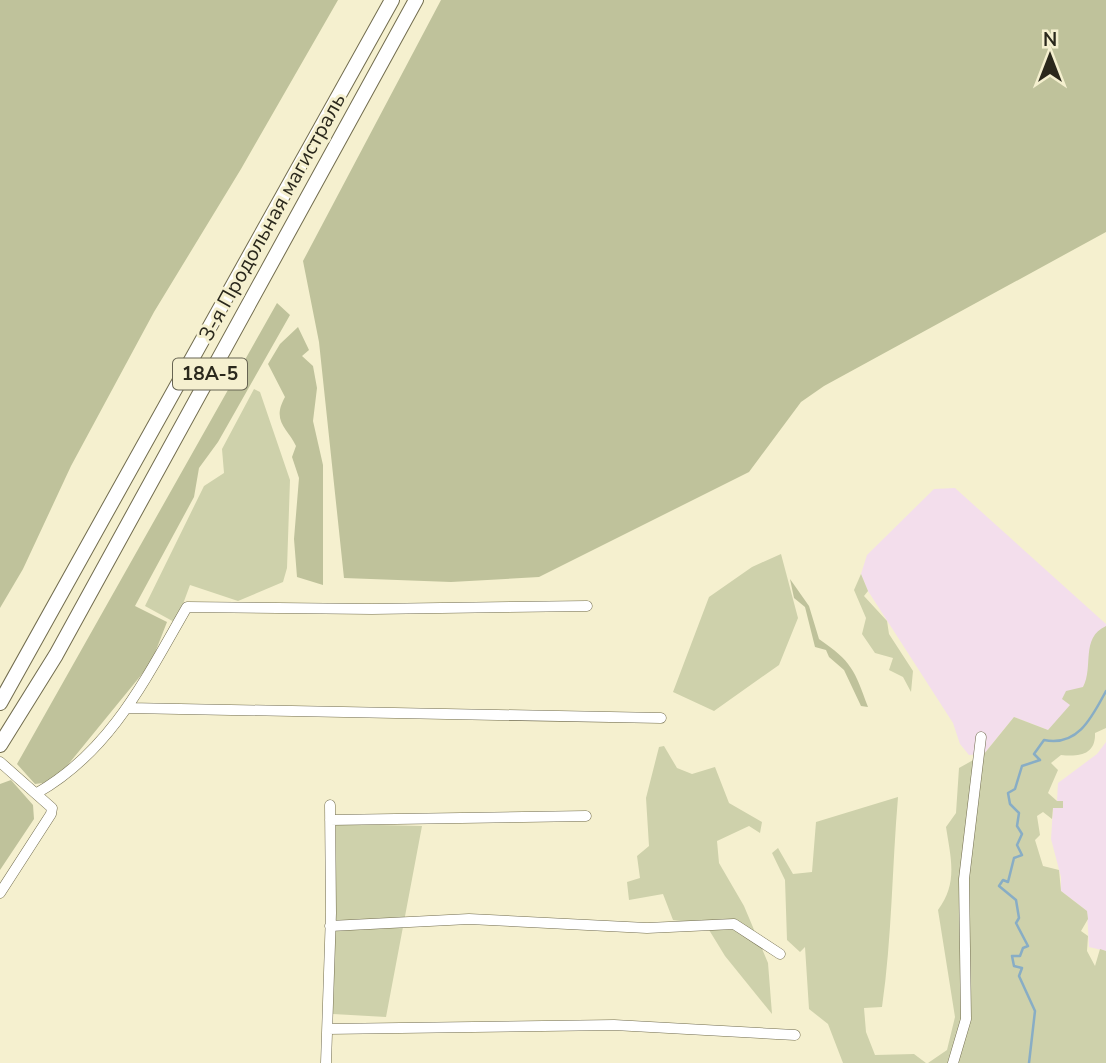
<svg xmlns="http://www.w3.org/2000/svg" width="1106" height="1063" font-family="'Nunito Sans',sans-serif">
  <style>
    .industrial { fill: #f3deec }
    .green { fill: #ced1ab }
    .forest { fill: #bfc29b }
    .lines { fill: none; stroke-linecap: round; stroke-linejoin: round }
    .stream { stroke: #88adc5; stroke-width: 2.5 }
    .minor-casing { stroke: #716c4e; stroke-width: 11 }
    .highway-casing { stroke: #716c4e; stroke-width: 16 }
    .minor { stroke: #fff; stroke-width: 10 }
    .highway { stroke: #fff; stroke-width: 14 }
    .labels { text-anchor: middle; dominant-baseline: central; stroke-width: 6; stroke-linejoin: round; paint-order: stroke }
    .shield { fill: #f5f0cf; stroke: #676452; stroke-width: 2 }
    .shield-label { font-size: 19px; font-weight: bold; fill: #2a281c }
    .street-label { font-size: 21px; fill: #2a281c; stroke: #f5f0cf }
  </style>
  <rect width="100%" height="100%" fill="#f5f0cf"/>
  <path class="industrial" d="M955,488l151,136v20l-23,43 -24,34 -11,9 -34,-13 -30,37 -15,1 -9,-11 -7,-21 -85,-132 -7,-17 6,-19 67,-66z
    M1106,742v209l-17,-4 -2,-36 -26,-20v-14l-10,-38 2,-31h10l-6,-7 1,-18 39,-29z"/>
  <path class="green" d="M254,389l6,3 30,88 -3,88 -4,14 -45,19 -48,-16 -14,38 -31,-17 59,-120 20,-13 -2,-24z
    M781,554l17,64 -19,47 -65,46 -41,-19 36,-95 43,-30z
    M861,574l7,17 -4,5 23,25 2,13 24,37 -2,21 -8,-15 -14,-7 4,-12 -18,-5 -13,-19 4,-16 -12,-28z
    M1106,626v102l-11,5c1,22 -16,24 -34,22l-10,8 7,7 -10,23 9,8h6v7h-10l-1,11 -9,-7 -6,4 3,19 -5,5 8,26 16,4 2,21 26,20 1,8 -7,12 7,5 -1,15 8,15 5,-17 6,2v112h-178l19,-13 8,-33 -17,-107c20,-27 13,-51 8,-83l10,-14 3,-45 25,-14 30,-37 34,13 22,-25 -8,-6 4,-8 17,-4c11,-20 -3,-49 23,-61z
    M664,746l13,22 15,6 23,-7 14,36 33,19 -2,11 -11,-7 -32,15 2,22 25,43 24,57 4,51 -47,-58 -19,-31 -33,-5 -10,-26 -34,6 -2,-18 13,-4 -3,-22 12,-10 -3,-48 13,-51z
    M898,797c-6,70 -6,140 -16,210l-18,1 2,24 9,23 39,-1 12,9h-83l-15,-39 -19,-15 -4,-62 -5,5 -13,-12 -2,-60 -13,-27 6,-5 15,26 19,-2 4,-50z
    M336,824l86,2 -36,191 -53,-3z"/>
  <path class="forest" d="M0,0h338l-97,169 -87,143 -83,154 -48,103 -23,39z
    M441,0h665v232l-282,154 -23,16 -52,70 -210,105 -88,5 -107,-4 -25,-236 -16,-81z
    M277,303l13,12 -72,127 -19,26 -5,29 -59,109 32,16 -16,41 -89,109 -19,11 -8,1 -18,-20z
    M298,327l11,23 -7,6 11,10 4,22 -4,33 10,44v120l-26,-8 -3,-38 5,-61 -7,-21 4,-11c-8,-18 -25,-24 -11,-49l-17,-33 12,-20z
    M790,579l19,27 10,33c33,23 35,30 49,68l-7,-1 -17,-36 -15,-13 -3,-7 -11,-3 -10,-40 -11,-9z
    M11,780l22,25 1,14 -34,51v-86z"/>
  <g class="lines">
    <path class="stream" d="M1029,1063l6,-52 -16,-35 3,-8 -8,-2 -2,-10h8l3,-8 5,-2 -12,-23 3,-5 -3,-18 -17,-14 4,-6 5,2 6,-24 8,-3 -5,-10 5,-11 -5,-8 2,-13 -9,-9 -2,-11 7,-4 7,-23 18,-6 -6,-6 10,-14c34,7 48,-23 62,-49"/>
    <defs>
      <path id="minor" d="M129,708l532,10
        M0,762l52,46 -1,6 -51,79
        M37,793c74,-42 109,-115 150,-186l185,2 215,-3
        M330,820l256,-4
        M330,926l139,-7 178,9 87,-4 46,30
        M327,1029l287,-4 181,10
        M326,1063l5,-150 -1,-108
        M953,1063l13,-44 -2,-140 17,-142"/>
      <path id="highway" d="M0,703l392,-703
        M0,745l56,-90 360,-655"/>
    </defs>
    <use href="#minor" class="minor-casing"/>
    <use href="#highway" class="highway-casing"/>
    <use href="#minor" class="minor"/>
    <use href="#highway" class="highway"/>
  </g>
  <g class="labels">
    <rect class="shield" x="173" y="358.5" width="74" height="31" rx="5"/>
    <g class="shield-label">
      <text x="210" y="374">18А-5</text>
    </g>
    <g class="street-label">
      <text transform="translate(272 217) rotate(-61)">3-я Продольная магистраль</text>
    </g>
  </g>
  <g transform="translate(1050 56)" stroke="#f5f0cf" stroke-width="5" paint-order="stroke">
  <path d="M0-5L12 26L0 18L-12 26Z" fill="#2a281c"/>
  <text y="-10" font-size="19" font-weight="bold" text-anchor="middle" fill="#2a281c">N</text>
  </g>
</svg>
